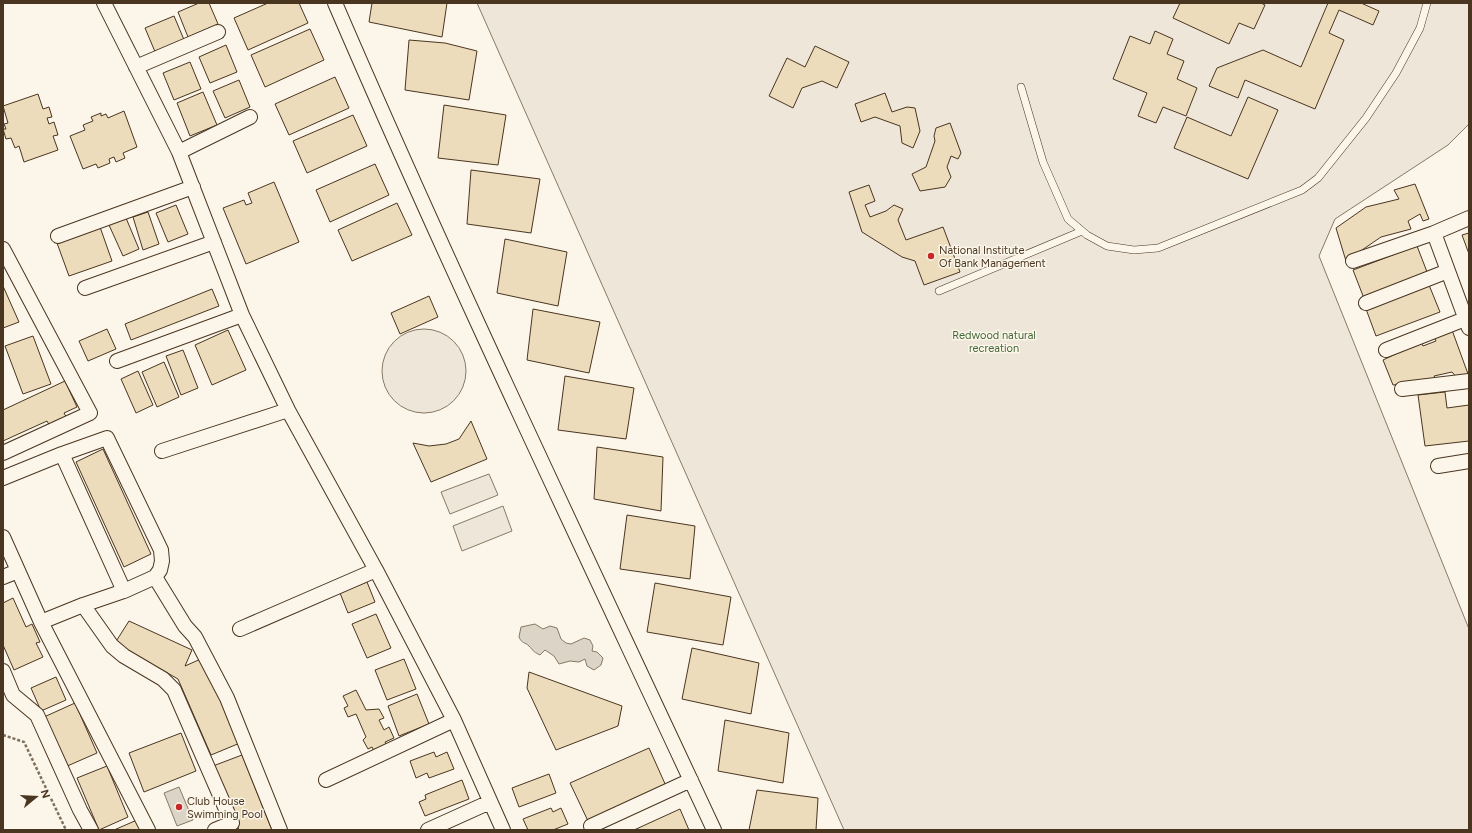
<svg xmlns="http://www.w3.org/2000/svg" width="1472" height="833" font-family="Figtree,sans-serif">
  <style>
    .green { fill: #ede6d9; stroke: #887966 }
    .water { fill: #dcd4c6; stroke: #887966 }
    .building { fill: #ecdcbc; stroke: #4a3520 }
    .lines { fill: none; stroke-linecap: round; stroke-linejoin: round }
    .service-casing { stroke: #4a3520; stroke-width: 8 }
    .minor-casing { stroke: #4a3520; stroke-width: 16 }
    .path { stroke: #7f6f5c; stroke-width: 2.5; stroke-dasharray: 3 2; stroke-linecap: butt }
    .service { stroke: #fbf6e9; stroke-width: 7 }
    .minor { stroke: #fbf6e9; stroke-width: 14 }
    .poi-dot { fill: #c62828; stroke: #fbf6e9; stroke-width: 1.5 }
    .labels { text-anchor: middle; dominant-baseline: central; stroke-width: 3; stroke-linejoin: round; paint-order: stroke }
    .poi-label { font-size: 11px; fill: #4a3520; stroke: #fbf6e9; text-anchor: start }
    .park-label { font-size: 11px; fill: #436837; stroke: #fbf6e9 }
  </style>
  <rect width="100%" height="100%" fill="#fbf6e9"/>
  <path class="green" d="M477,3h992v121l-21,21 -113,74 -16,37 150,373v201h-625z
    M382 371a42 42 0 1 1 84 0a42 42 0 1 1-84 0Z
    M489,474l9,21 -48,19 -9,-22z
    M503,506l9,25 -50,20 -9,-25z"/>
  <path class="water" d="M535,624l8,5 7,-3 7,2 4,11 5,4 5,1 13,-6 6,2 3,6 -1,5 5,1 6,6 -2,7 -7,5 -7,-4 -2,-7 -6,3 -9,-1 -11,3 -5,-8 -9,-6 -5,5c-8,-4 -6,-4 -11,-9 -4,-4 -7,-2 -10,-9l2,-10z
    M179,787l14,33 -16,6 -13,-33z"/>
  <path class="building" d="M199,3h10l9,21 -30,13 -10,-25z
    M268,3h31l9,20 -60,27 -14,-32z
    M372,3h75l-5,34 -73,-15z
    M1180,3h81l4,2 -11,24 -15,-6 -10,21 -56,-26z
    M1328,3h33l18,8 -6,14 -34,-15 -10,23 15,7 -29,69 -70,-29 -7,18 -29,-12 8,-18 46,-18 38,17z
    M174,16l11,26 -29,12 -11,-26z
    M310,29l14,31 -59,27 -14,-32z
    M1155,31l18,8 -6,15 17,7 -7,18 20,9 -11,28 -23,-9 -7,16 -18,-7 9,-23 -34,-14 17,-43 20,8z
    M409,40l36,3 32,8 -8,49 -64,-10z
    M226,45l11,27 -27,11 -11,-26z
    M815,46l34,16 -12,26 -15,-7 -20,7 -9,20 -24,-12 18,-38 18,9z
    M190,62l11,27 -27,11 -11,-27z
    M335,77l14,31 -60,27 -14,-31z
    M239,80l11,27 -25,11 -12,-27z
    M203,92l14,33 -27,11 -13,-33z
    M885,93l7,19 15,-5 8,1 5,23 -7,17 -11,-5 -2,-17 -25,-9 -14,5 -6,-18z
    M38,94l5,15 6,-2 3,10 -5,1 2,6 5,-2 4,13 -5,1 5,14 -34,12 -5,-16 -4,2 -4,-10 -5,1 -3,-10h3l-2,-5 4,-1 -5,-17z
    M1248,97l30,13 -30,69 -74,-31 13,-31 44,19z
    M444,105l62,10 -8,50 -60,-7z
    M124,111l13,36 -14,6 2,5 -9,4 -2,-5 -5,2 1,4 -12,5 -2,-4 -13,5 -13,-33 15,-6 -2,-5 10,-4 -2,-4 10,-4v3l5,-2 2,4z
    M353,115l14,31 -60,27 -14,-32z
    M950,123l11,30 -3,6 -7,-3 -4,11 4,10 -6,10 -25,4 -8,-17 14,-7 9,-26 -1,-5 2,-8z
    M375,164l14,31 -59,27 -14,-32z
    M471,170l69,9 -9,54 -64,-9z
    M274,182l25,60 -53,22 -23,-56 21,-8 2,5 6,-2 -4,-10z
    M1415,184l14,35 -6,2 -3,-7 -12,7 3,8 -30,8 -35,24 -10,-33 30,-21 33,-8 -5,-9z
    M869,185l6,16 -10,4 5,12 16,-6 8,-6 9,4 -5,11 8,20 37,-13 17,45 -36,13 -9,-24 -13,-4 -40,-25 -13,-40z
    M397,203l15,32 -60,26 -14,-31z
    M176,205l12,29 -20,8 -12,-29z
    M148,212l11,32 -16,6 -10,-33z
    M126,218l13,31 -16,7 -14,-31z
    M100,227l12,34 -43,15 -12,-33z
    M1469,233v21l-7,-19z
    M505,239l62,13 -9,54 -61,-13z
    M1417,246l12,31 -64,24 -12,-31z
    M1429,285l11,27 -64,24 -10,-27z
    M3,286l16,36 -16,6z
    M212,289l7,17 -88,34 -6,-16z
    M429,296l9,21 -38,17 -9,-21z
    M533,309l67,13 -11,51 -62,-13z
    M107,329l9,20 -28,12 -9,-20z
    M228,330l18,40 -34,15 -17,-40z
    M1452,330l16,44 -10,5 -6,-7 -18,4 3,5 -44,4 -10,-25 38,-18 2,4 13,-5 -2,-4z
    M33,336l18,48 -28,10 -18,-48z
    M183,350l15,38 -17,7 -15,-39z
    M164,362l15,35 -22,10 -15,-35z
    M138,371l15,34 -17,8 -15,-34z
    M565,376l69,12 -8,51 -68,-9z
    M65,381l12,26 -13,6 4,7 -17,8 -4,-7 -44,20v-31z
    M1445,392l2,16 22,-3v36l-44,5 -7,-51z
    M471,421l16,38 -56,23 -18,-39 16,3 17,-2 13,-5z
    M597,447l66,10 -2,54 -67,-12z
    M103,449l48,105 -27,13 -48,-105z
    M627,515l68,11 -5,53 -70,-10z
    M367,582l8,20 -27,11 -8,-20z
    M655,583l76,14 -8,48 -76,-13z
    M13,598l13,29 6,-3 8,18 -4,1 7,14 -29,13 -11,-25v-42z
    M376,614l15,34 -24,10 -15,-34z
    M129,621l63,29 -7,16 18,-8 37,85 -29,12 -33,-76 -63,-36z
    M692,648l67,15 -8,51 -69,-15z
    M404,659l12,30 -29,11 -12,-30z
    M529,672l93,34 -4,20 -62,24 -29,-62z
    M56,677l10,23 -25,11 -10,-23z
    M356,690l10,20 13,-1 5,9 -5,2 5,10 5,-3 5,11 -9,4 3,5 -13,6 -3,-6 -4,2 -5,-9 3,-3 -10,-23 -8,3 -4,-9 4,-2 -5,-10z
    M417,694l12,30 -30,12 -11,-30z
    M75,703l22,50 -32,14 -21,-50z
    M725,720l64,13 -6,50 -65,-12z
    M181,733l15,38 -52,21 -15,-39z
    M649,748l17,38 -78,35 -18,-38z
    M434,752l2,5 11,-5 7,17 -25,9 -2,-5 -11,5 -6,-17z
    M242,755l30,75h-33l-26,-64z
    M107,766l21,51 -29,13 -22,-52z
    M549,774l7,19 -37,14 -7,-19z
    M462,780l7,19 -44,17 -6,-14 7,-3 -1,-4z
    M757,790l61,8 -2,32h-67z
    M551,808l2,4 8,-4 7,16 -15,6h-25l-5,-11z
    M680,809l9,21h-55z
    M137,820l4,10h-27z"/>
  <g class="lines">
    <defs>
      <path id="service" d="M1021,87l22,75 25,57 19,16 20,11 27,4 24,-2 144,-58 16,-12 48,-60 30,-45 24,-45 7,-25
        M939,291l143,-60"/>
      <path id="minor" d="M104,3l75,149 63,163 46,95 88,160 78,150 49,110
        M335,3c120,279 251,552 379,827
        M136,67l82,-35
        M179,152l71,-35
        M1434,233l35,-15
        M58,236l135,-49
        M3,249l87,164 -87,40
        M1353,261l81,-28 35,95
        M85,288l129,-46
        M1366,303l82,-32
        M1386,350l79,-31
        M117,361l125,-46
        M1402,389l67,-8
        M162,451l126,-41
        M62,454l62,137
        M1438,466l31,-5
        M3,478l59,-24 45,-16 54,112 1,11 -2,9 -5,7 -31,14 -41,14 -42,17
        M3,537l38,85 107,208
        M3,577l15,-6
        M155,577l30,49 10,11 32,61 53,132
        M83,605l29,41 12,10 39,23 11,11 58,133 -17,7
        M240,629l136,-59
        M3,671l10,24 24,20 43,95 11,20
        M326,780l128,-60
        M591,826l100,-46
        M428,830l62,-28"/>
    </defs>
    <use href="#service" class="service-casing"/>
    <use href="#minor" class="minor-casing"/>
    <path class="path" d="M3,735l21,7 42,88"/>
    <use href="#service" class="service"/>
    <use href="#minor" class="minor"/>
  </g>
  <g class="poi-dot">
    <circle cx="931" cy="256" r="4"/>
    <circle cx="179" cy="807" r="4"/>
  </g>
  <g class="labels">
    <g class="poi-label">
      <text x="939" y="250">National Institute<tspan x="939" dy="13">Of Bank Management</tspan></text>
      <text x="187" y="801">Club House<tspan x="187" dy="13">Swimming Pool</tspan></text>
    </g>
    <g class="park-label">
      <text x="994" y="335">Redwood natural<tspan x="994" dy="13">recreation</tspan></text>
    </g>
  </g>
  <rect width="1472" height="833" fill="none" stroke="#4a3520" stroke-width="8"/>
  <g transform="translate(36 797) rotate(72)" stroke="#fbf6e9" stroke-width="3" paint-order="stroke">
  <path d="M0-3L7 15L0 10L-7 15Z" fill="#4a3520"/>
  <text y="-6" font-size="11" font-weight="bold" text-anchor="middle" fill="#4a3520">N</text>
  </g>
</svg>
